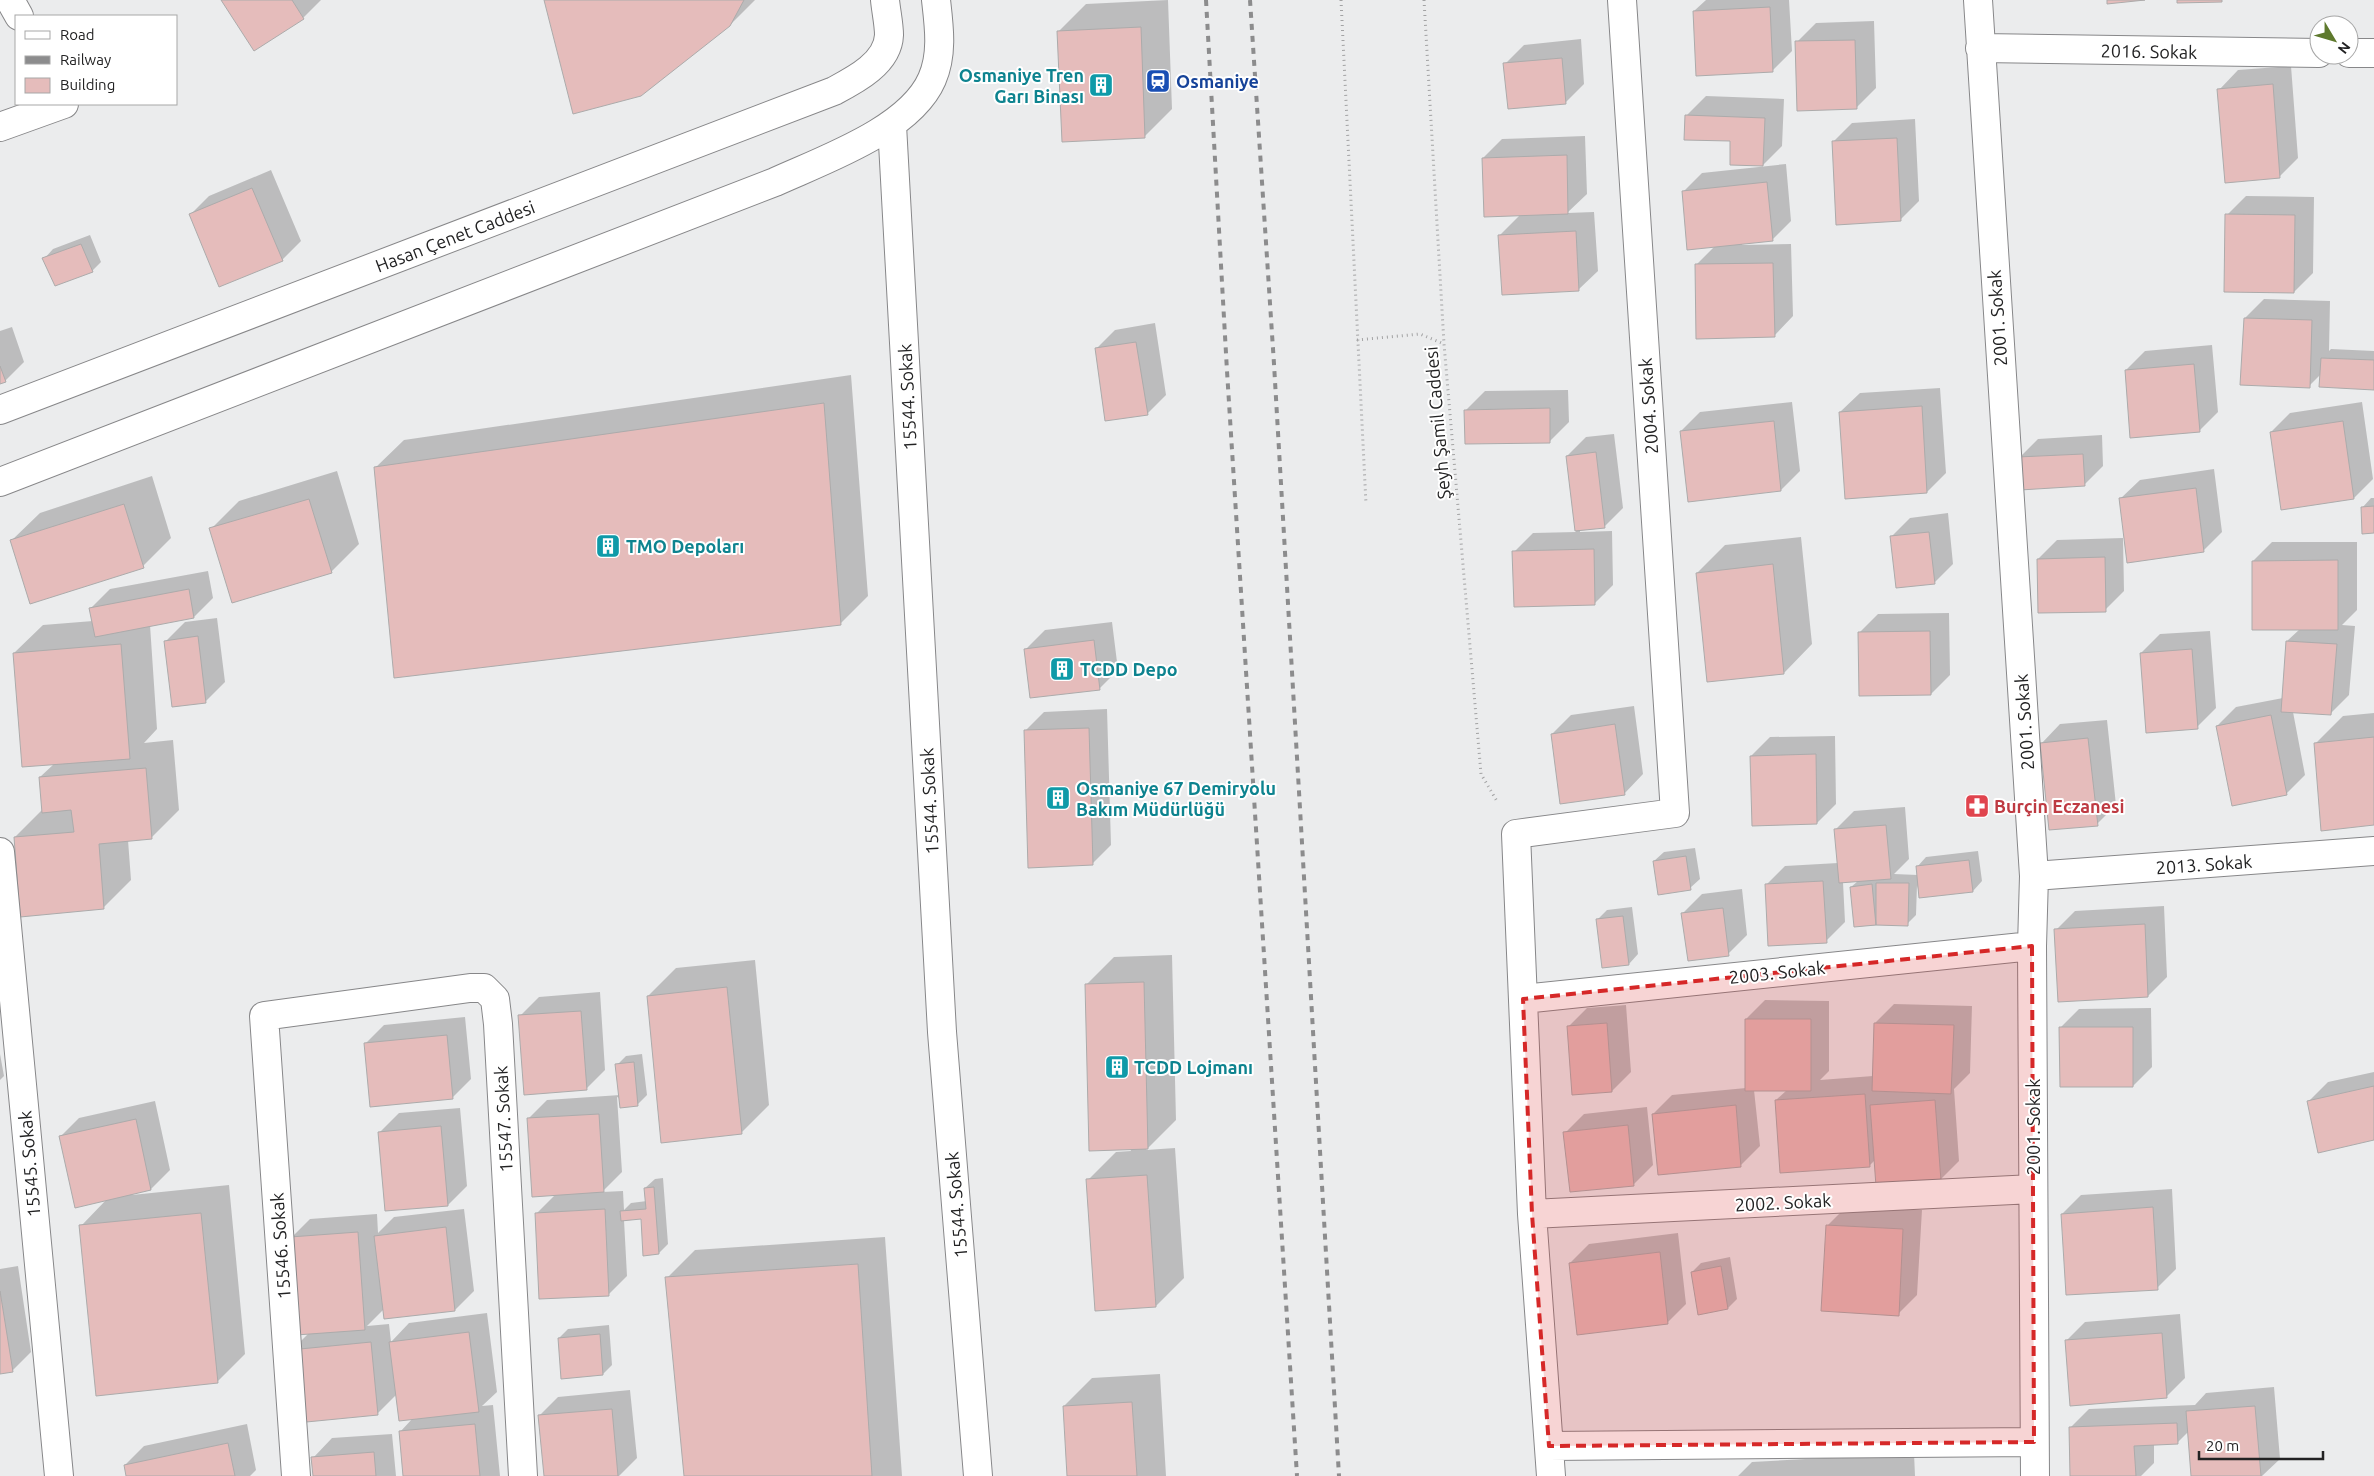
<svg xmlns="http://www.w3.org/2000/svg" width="2374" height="1476" font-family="Ubuntu,sans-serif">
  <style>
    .shadow { fill: #0003 }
    .building { fill: #e5bcbb; stroke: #acabab }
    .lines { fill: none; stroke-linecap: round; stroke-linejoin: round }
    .minor-casing { stroke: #878789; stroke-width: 30 }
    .path { stroke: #a2a2a3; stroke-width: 3; stroke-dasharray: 1 4; stroke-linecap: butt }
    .minor { stroke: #fff; stroke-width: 28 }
    .rail { stroke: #8c8c8d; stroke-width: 4; stroke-dasharray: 6 6; stroke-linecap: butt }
    .marked { fill: #d62828; fill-opacity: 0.2; stroke: #d62828; stroke-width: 4; stroke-dasharray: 10 6; stroke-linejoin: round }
    .labels { text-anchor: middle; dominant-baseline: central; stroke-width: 4; stroke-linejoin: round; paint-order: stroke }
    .street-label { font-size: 18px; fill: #222223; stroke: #fff }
    .culture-label { font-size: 18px; font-weight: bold; fill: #0d838f; stroke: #fff; text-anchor: start }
    .transit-label { font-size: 18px; font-weight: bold; fill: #164399; stroke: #fff; text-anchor: start }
    .health-label { font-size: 18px; font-weight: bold; fill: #be3a42; stroke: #fff; text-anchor: start }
  </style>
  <rect width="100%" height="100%" fill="#ebeced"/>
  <path class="shadow" d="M222,0h99l-18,18 -49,31z
    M545,0h210l-25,25z
    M1168,0l4,109 -28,28 -86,-105 28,-28z
    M1706,0h83l3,51 -19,19 -79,-59z
    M1874,21l2,67 -19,19 -60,-65 19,-19z
    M1581,39l3,45 -19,19 -60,-39 19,-19z
    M2291,66l7,92 -19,19 -60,-87 19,-20z
    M1706,96l78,3 -2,47 -20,20 -30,-26 -45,-25z
    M1915,119l4,82 -19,19 -67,-78 19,-19z
    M1585,136l2,58 -20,19 27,-1 4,59 -20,19 -78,-55 20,-20 -37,-57 19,-19z
    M1786,164l5,57 -19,19 -30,3v2l49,-1 2,72 -19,20 -78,-71 19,-19 -32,-54 19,-19z
    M271,170l30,71 -19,19 -92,-45 19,-19z
    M2246,196l68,1 -1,76 -19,19 -67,-77z
    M90,235l11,27 -9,9 -48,-12 9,-10z
    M2264,299l66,2 -1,50 2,-2 43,2v37l-53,-14 -12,12 -64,-68z
    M1155,323l11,72 -19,19 -51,-65 19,-19z
    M12,327l12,35 -19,19 -5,2v-52z
    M2212,345l6,67 -19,19 -73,-61 19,-19z
    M851,375l17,221 -28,28 -465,-156 29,-28z
    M1940,388l6,85 -19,19 -87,-80 20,-19z
    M1568,390l1,32 -19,19 -84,-31 19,-19z
    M1792,402l8,69 -19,19 -100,-59 19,-19z
    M2362,402l11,77 -19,19 -83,-66 19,-19z
    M1614,434l9,74 -19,19 -24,3v2l32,-1 1,54 -19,19 -80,-52 19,-19 43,-1 -9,-76 19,-19z
    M2102,435l1,31 -19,19 -65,-27 19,-19z
    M2214,469l8,63 -19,19 -83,-52 20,-19z
    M337,471l22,73 -28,28 -120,-43 28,-28z
    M152,476l19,62 -28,28 -132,-25 29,-28z
    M2371,498h3v34l-12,-24z
    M1948,513l5,51 -19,19 -43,-46 19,-19z
    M1801,537l11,107 -28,29 -87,-100 28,-28z
    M2123,538l1,53 -19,19 -67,-51 19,-19z
    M2272,542h85v68l-15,15 13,1 -6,69 -19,19 -37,-2 12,63 -19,19 -69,-68 19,-19 47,-9 4,-57 13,-12 -47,-68z
    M208,571l5,27 -19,19 -44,8 7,104 -13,14 29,-3 6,70 -28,28 -23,2 3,40 -28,28 -88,-71 28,-28 -3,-32 14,-13 -40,-111 29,-28 50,-4 -2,-13 19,-19z
    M1949,613l1,62 -19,19 -72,-61 19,-19z
    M217,618l8,64 -19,19 -40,-60 19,-19z
    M1112,622l6,48 -19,19 -73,-40 19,-19z
    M2210,631l6,77 -19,19 -56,-74 19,-19z
    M1634,706l9,68 -19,20 -72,-60 19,-19z
    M1107,709l4,136 -19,19 -67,-133 19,-19z
    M2374,713v111l-59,-80 28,-28z
    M2107,720l9,85 -19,19 -56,-80 19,-20z
    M1835,736l1,68 -19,19 -66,-67 19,-19z
    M1905,807l4,52 -15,15 24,1 -1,-8 9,-10 52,-6 4,30 -9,10 -53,6 -3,-12 -1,30 -9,9 -52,2 -4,-39 7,-6 -15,1 2,40 -19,19 -60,-56 19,-19 53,-3 -3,-33 19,-19z
    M1695,848l5,31 -10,9 -36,-27 10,-9z
    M1742,889l5,46 -19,19 -45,-41 19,-19z
    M2164,906l3,71 -19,19 -92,-66 19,-19z
    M1632,907l6,47 -9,10 -32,-44 10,-10z
    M1172,955l4,165 -30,30 29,-2 9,130 -28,28 -68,-126 28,-28 15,-1 -45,-166 28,-28z
    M755,960l14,145 -28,28 -93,-137 28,-28z
    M600,992l5,78 -19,19 -66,-73 19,-19z
    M1765,1000l64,1v70l-9,9 53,-4 2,-53 19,-19 78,2 -2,67 -16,16 5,72 -19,19 -65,-20 -6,6 -93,-66 11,-10h-33l6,56 -19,19 -88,-51 19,-19 74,-7v-69z
    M1626,1005l5,67 -19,19 -44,-64 19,-19z
    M2151,1008l1,59 -19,19 -73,-58 19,-19z
    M465,1017l6,62 -19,19 -87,-54 19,-19z
    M0,1054l4,22 -4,4z
    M642,1054l5,41 -10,10 -20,-8 5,75 -20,20 21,-1 1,19 7,-7 16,-2 -2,-13 10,-9 8,-1 5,66 -9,9 -17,-35 -18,2 3,56 -19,19 -71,-82 19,-19 -28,-75 19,-19 73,-5 -3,-30 9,-9z
    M2374,1072v67l-65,-38 19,-19z
    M155,1101l15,69 -19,19 -20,5 1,1 97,-10 16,169 -28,28 -136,-156 26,-27 -47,-62 19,-19z
    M1647,1107l6,58 -19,19 -63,7 -6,-58 19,-19z
    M460,1108l7,78 -19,19 -68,-73 19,-19z
    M2172,1189l4,80 -19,19 -95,-74 19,-19z
    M1846,1207l76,3 -5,85 -19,19 -71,-88z
    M464,1209l10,82 -19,19 -71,-1 -17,17 22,-2 2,18 18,-19 78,-10 10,79 -15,14 11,-1 7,71h-96l-4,-44 13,-14 -16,-24 -20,20 -86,-63 18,-18 -18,-95 19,-19 67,-5 1,19 16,-16z
    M1678,1233l8,71 -19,19 -97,-60 19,-19z
    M885,1237l17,239h-217l-18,-198 28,-28z
    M1730,1257l7,42 -9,9 -36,-36 9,-9z
    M18,1266l13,86 -19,19 -12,2v-104z
    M2180,1314l5,64 -19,19 -100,-56 19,-19z
    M609,1325l3,40 -9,9 -44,-36 9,-9z
    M1160,1374l6,102h-98l-4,-70 28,-28z
    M2274,1387l6,72 -18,17h-72h2l-3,-45 -12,12 -23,1v19l-13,13h-70l-1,-48 19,-19 106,-4 11,-12z
    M630,1390l7,68 -18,18h-74l-6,-60 19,-19z
    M247,1424l9,46 -6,6h-122l-3,-11 19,-19z
    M392,1434l4,42h-82l-1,-18 19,-20z
    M1914,1453l1,23h-177l14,-14z"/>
  <path class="building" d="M221,0h71l12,19 -50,32z
    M544,0h200l-14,26 -89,70 -68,18z
    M2107,0h38l-38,4z
    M2177,0h45v2l-45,1z
    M1770,7l3,65 -77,4 -3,-65z
    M1141,27l4,111 -83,4 -5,-111z
    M1855,40l2,69 -60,2 -2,-70z
    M1562,58l4,46 -58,5 -5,-46z
    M2273,84l7,94 -55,5 -8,-94z
    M1685,115l80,3 -2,48 -33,-1v-24l-46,-1z
    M1897,138l4,83 -65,4 -4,-84z
    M1567,155l1,59 -84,3 -2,-59z
    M1767,182l6,59 -86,9 -5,-59z
    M252,188l31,73 -64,26 -30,-73z
    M2225,214l70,1 -1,78 -70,-1z
    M1576,231l3,60 -77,4 -4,-60z
    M81,244l12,28 -38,14 -13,-28z
    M1773,263l2,74 -79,2 -1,-75z
    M2244,318l68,2 -2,68 -70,-3z
    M1136,342l12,73 -43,6 -10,-73z
    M2321,358l53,2v30l-55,-3z
    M2194,364l6,68 -70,6 -5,-68z
    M0,366l6,16 -6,2z
    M824,403l17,222 -447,53 -20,-211z
    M1922,406l5,87 -82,6 -6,-87z
    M1550,408v35l-85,1 -1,-34z
    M1774,421l7,70 -93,11 -8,-71z
    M2343,421l11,78 -73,11 -11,-78z
    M1596,452l9,76 -30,3 -9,-75z
    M2083,454l2,32 -65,4 -2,-33z
    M2196,488l8,64 -77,11 -8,-65z
    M309,499l23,74 -100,30 -23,-75z
    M124,504l20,64 -114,36 -20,-64z
    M2374,506v27l-12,1 -1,-27z
    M1929,532l6,52 -39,4 -6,-52z
    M1594,549l1,56 -81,2 -2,-56z
    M2105,557l1,55 -68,1 -1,-54z
    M2338,560v70h-86v-69z
    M1773,564l11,110 -77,8 -11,-109z
    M189,589l5,29 -99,19 -6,-29z
    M1930,631l1,64 -72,1 -1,-64z
    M198,636l8,67 -34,4 -8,-66z
    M1094,640l6,50 -70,8 -6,-49z
    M2286,641l51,3 -6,71 -50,-3z
    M121,644l9,115 -108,8 -9,-114z
    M2192,649l6,80 -52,4 -6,-80z
    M2271,715l16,80 -55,11 -16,-80z
    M1615,724l10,71 -65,9 -9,-70z
    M1089,728l4,137 -65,3 -4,-138z
    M2374,737v88l-53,6 -7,-88z
    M2088,738l10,88 -49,4 -9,-87z
    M1816,754l1,70 -65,2 -2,-70z
    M146,768l6,71 -53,5 5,65 -84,8 -6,-80 60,-5 -3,-22 -29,3 -3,-36z
    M1886,825l5,54 -52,4 -5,-54z
    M1686,856l5,34 -33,5 -5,-34z
    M1969,860l4,32 -54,6 -3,-32z
    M1823,881l4,62 -59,3 -3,-62z
    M1876,883h33l-1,43 -32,-1z
    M1872,884l4,41 -22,2 -4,-40z
    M1723,908l6,48 -41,5 -7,-48z
    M1623,916l6,49 -27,3 -6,-49z
    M2145,924l3,73 -90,5 -4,-73z
    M1144,982l4,167 -59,2 -4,-167z
    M727,987l15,147 -81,9 -14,-147z
    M581,1011l6,79 -63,5 -6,-80z
    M1745,1019h66v72h-66z
    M1607,1023l5,69 -40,3 -5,-69z
    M1874,1023l80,2 -3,69 -79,-3z
    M2059,1027h74v60h-73z
    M447,1035l6,64 -83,8 -6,-64z
    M634,1062l4,44 -18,2 -5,-44z
    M2374,1086v54l-56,13 -11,-52z
    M1865,1094l5,73 -90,6 -5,-73z
    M1935,1100l6,81 -65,5 -6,-81z
    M1736,1105l5,62 -83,8 -6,-61z
    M599,1114l5,78 -72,5 -5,-79z
    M136,1119l15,71 -76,18 -16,-72z
    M1628,1125l6,61 -64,6 -7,-60z
    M441,1126l7,80 -63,5 -7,-79z
    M1147,1175l9,132 -61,4 -9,-132z
    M654,1187l5,67 -16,2 -2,-37 -20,2 -1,-10 26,-2 -2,-21z
    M2153,1207l5,83 -92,5 -5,-81z
    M605,1209l4,87 -70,3 -4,-86z
    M201,1213l17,170 -122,13 -17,-171z
    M1826,1225l77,4 -4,87 -78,-5z
    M446,1227l9,84 -71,8 -10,-83z
    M358,1232l7,98 -69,5 -6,-98z
    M1660,1252l8,72 -91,11 -8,-72z
    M858,1264l14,212h-188l-19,-199z
    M1721,1266l7,43 -30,6 -7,-43z
    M0,1291l13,81 -13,2z
    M469,1332l10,80 -80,9 -10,-79z
    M2162,1333l5,65 -97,8 -5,-66z
    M600,1334l3,41 -42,4 -3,-41z
    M371,1342l7,73 -82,8 -6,-73z
    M1132,1402l5,74h-70l-4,-70z
    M2255,1406l6,70h-70l-5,-65z
    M612,1409l6,67h-74l-6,-61z
    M2177,1423l1,21 -44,2 2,30h-66l-1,-49z
    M475,1424l5,52h-77l-4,-45z
    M228,1443l7,33h-109l-2,-11z
    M374,1452l2,24h-63l-2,-19z"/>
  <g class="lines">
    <defs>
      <path id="minor" d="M10,0l9,16
        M1978,0l56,876 -2,70 3,530
        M1980,48l339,5
        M2349,53h25
        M892,125l50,907 36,444
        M0,127l64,-23
        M0,410l834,-319c21,-11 54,-28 55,-56 0,-11 -3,-24 -4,-35
        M0,482l775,-300c48,-22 135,-52 157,-103 11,-25 7,-53 4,-79
        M0,852l59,624
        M2034,876l340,-25
        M1523,999l509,-53
        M1532,1214l501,-25
        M1549,1446l485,-4
        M296,1476l-32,-460 206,-28h14l11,11 3,25 25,452
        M1551,1476l-19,-262 -16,-380 159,-21 -53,-813"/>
    </defs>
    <use href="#minor" class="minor-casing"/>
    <path class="path" d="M1341,0l25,504
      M1424,0l20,344 37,430 17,29
      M1357,340l63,-6 24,10"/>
    <use href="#minor" class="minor"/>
    <path class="rail" d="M1206,0l21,371 70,1105
      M1250,0l24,364 65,1112"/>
  </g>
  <path class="marked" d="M2032,946l2,496 -485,4 -17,-232 -9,-215z"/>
  <defs>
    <symbol id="station-square" viewBox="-11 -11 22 22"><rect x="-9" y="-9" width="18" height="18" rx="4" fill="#1a4fb4" stroke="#fff"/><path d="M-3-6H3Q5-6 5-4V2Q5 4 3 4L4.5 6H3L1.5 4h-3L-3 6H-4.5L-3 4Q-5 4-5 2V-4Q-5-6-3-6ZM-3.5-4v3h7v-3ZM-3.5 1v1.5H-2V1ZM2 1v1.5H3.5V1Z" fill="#fff"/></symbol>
    <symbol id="building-square" viewBox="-11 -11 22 22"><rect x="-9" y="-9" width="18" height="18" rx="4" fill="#0f9aa8" stroke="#fff"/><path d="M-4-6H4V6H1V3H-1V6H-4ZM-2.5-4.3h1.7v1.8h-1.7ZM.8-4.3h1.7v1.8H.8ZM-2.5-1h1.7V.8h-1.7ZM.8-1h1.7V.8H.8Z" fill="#fff"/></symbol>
    <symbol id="pharmacy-square" viewBox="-11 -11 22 22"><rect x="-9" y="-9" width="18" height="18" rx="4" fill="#e0444e" stroke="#fff"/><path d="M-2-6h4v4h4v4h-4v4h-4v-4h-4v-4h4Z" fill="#fff"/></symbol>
  </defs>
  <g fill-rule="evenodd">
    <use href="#station-square" x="1144" y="67" width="28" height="28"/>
    <use href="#building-square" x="1087" y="71" width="28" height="28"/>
    <use href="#building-square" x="594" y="532" width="28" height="28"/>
    <use href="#building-square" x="1048" y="655" width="28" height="28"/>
    <use href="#building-square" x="1044" y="784" width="28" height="28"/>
    <use href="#pharmacy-square" x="1963" y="792" width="28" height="28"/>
    <use href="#building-square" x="1103" y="1053" width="28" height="28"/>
  </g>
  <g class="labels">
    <g class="street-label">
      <text transform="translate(2149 51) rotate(1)">2016. Sokak</text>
      <text transform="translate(455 236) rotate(-21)">Hasan Çenet Caddesi</text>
      <text transform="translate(1997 318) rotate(-94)">2001. Sokak</text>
      <text transform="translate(907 397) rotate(-93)">15544. Sokak</text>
      <text transform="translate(1648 406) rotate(-94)">2004. Sokak</text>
      <text transform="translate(1437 423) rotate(-95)">Şeyh Şamil Caddesi</text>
      <text transform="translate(2024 722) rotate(-94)">2001. Sokak</text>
      <text transform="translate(929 801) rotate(-93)">15544. Sokak</text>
      <text transform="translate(2204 864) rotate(-4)">2013. Sokak</text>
      <text transform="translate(1777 972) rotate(-6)">2003. Sokak</text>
      <text transform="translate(503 1119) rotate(-93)">15547. Sokak</text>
      <text transform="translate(2033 1127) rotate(-90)">2001. Sokak</text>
      <text transform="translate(29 1164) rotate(-95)">15545. Sokak</text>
      <text transform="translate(1783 1202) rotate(-3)">2002. Sokak</text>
      <text transform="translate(956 1205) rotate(-95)">15544. Sokak</text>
      <text transform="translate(280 1246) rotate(-94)">15546. Sokak</text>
    </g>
    <g class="culture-label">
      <text x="1084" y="75" text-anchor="end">Osmaniye Tren<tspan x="1084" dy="21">Garı Binası</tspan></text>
      <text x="626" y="546">TMO Depoları</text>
      <text x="1080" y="669">TCDD Depo</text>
      <text x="1076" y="788">Osmaniye 67 Demiryolu<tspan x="1076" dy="21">Bakım Müdürlüğü</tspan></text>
      <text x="1134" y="1067">TCDD Lojmanı</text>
    </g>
    <g class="transit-label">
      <text x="1176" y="81">Osmaniye</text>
    </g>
    <g class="health-label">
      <text x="1994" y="806">Burçin Eczanesi</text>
    </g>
  </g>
  <rect x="15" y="15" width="162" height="90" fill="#ffffff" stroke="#a7a7a7"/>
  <rect x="25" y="31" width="25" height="8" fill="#ffffff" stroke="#a7a7a7"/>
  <text x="60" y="40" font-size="15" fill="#222223">Road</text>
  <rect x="25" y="56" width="25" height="8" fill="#8c8c8d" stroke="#a7a7a7"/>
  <text x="60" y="65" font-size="15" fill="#222223">Railway</text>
  <rect x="25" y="78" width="25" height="15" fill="#e5bcbb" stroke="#a7a7a7"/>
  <text x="60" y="90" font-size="15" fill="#222223">Building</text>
  <g transform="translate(2334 40) rotate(128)"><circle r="24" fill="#ffffff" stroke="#a7a7a7"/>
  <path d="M0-4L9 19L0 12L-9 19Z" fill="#5e792d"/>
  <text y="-8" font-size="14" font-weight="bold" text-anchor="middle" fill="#222223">N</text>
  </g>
  <path d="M2199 1451v8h124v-8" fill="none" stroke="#222223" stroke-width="2.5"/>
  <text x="2206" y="1451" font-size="15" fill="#222223" stroke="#ffffff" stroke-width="4" paint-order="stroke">20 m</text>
</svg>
